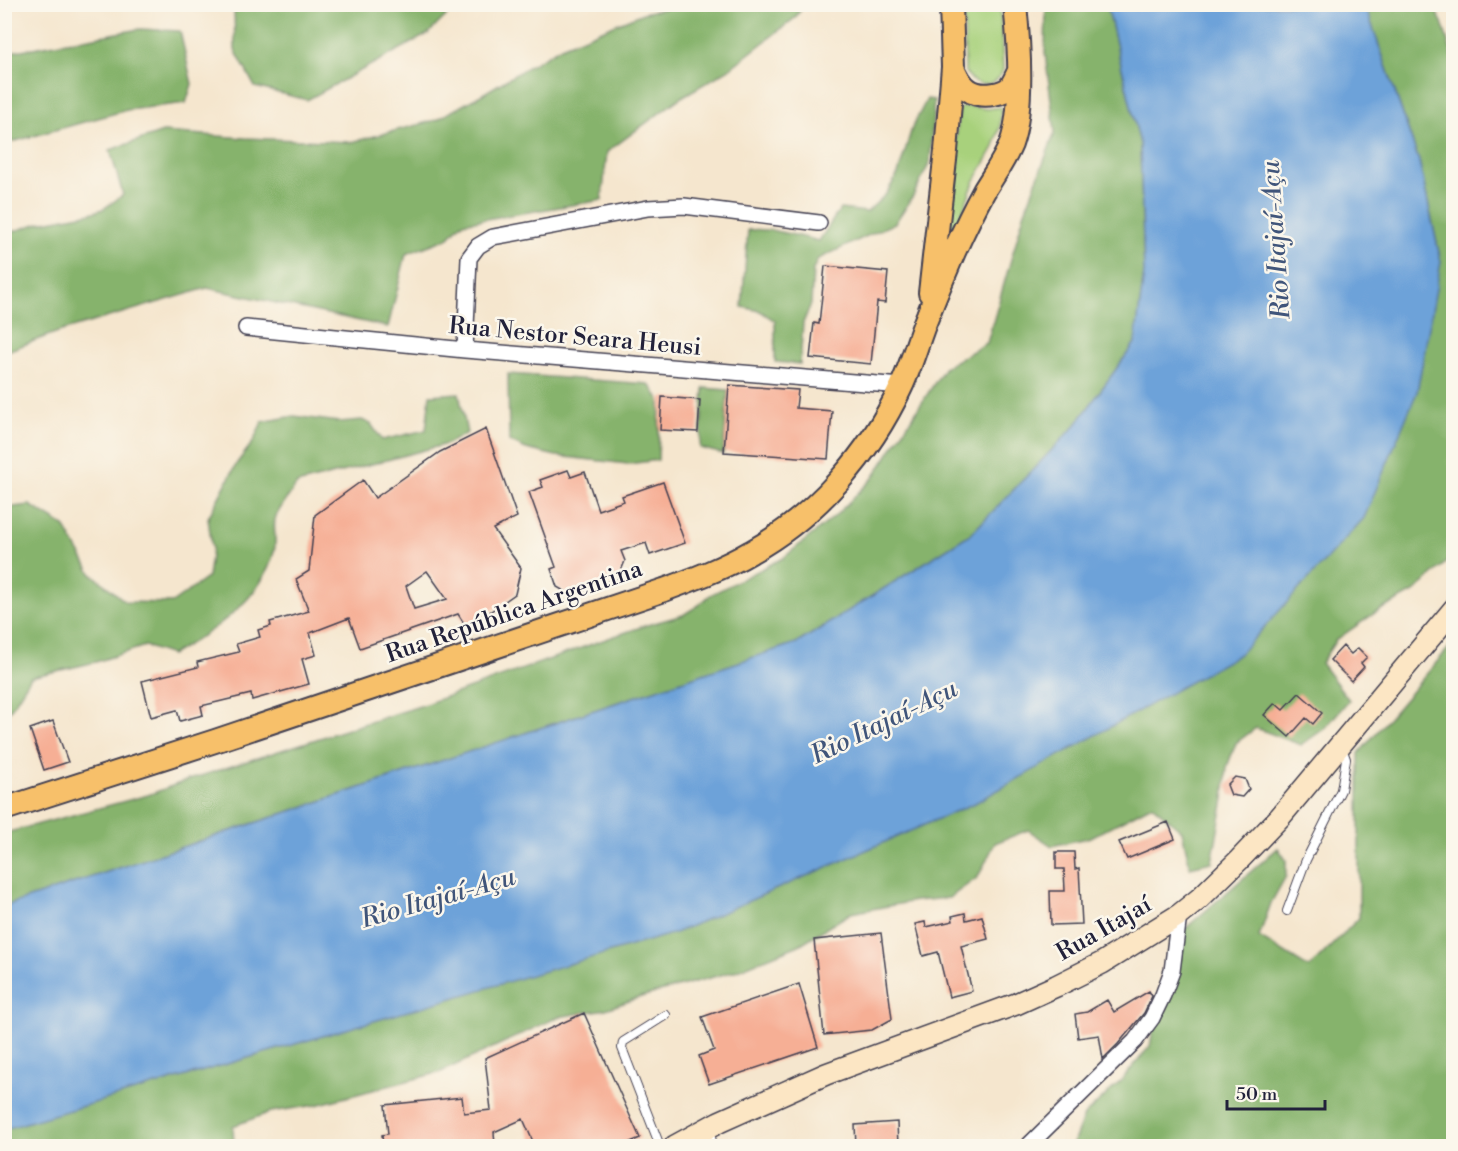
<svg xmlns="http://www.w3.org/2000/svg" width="1458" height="1151" font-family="'Libre Bodoni',serif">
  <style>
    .green { fill: #a8d17c; stroke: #657a5c; stroke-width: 1.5 }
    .forest { fill: #86b36c; stroke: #546a54; stroke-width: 1.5 }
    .water { fill: #6da2d9; stroke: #48628a; stroke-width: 1.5 }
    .building { fill: #f6af95; fill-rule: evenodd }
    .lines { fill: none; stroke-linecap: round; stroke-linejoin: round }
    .lane-casing { stroke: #423f51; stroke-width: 10 }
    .street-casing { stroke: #423f51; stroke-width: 18 }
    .secondary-casing { stroke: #423f51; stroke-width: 24 }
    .primary-casing { stroke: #423f51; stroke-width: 26 }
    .lane { stroke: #fff; stroke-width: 8 }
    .street { stroke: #fff; stroke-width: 15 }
    .secondary { stroke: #fce6c4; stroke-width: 21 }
    .primary { stroke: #f7c06b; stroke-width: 22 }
    .labels { text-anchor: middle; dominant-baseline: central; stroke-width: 5; stroke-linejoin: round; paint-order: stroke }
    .street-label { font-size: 24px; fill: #22223b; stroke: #fbf7ec }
    .water-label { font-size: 26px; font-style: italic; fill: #40557a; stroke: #fbf7ec }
  </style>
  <rect width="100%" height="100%" fill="#fbf7ec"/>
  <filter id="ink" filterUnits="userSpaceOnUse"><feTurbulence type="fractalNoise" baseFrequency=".0167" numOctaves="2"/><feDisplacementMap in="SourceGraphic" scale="12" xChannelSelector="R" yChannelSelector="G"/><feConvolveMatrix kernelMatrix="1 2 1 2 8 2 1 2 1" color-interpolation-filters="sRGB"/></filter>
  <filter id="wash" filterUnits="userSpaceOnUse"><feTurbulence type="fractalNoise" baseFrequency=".008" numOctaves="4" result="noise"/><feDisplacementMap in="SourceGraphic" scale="24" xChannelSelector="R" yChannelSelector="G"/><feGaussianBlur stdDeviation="1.35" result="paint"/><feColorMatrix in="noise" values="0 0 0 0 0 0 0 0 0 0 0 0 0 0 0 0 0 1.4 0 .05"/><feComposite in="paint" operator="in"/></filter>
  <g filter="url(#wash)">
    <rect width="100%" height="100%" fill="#f5e6ce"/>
    <path class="green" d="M964,5h36l3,65c-5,13 -18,19 -31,10 -1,-1 -6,-7 -7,-8z
      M968,106l19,3 14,-2 -1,20 -6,20 -20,35 -29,74 14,-146 3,-3z"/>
    <path class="forest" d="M688,4l116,1 -9,13 -67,52 -48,28 -73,54 -5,48 -140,23 -14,15 -42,16 -18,73 -181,-39 -149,44 -53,20v-118l34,-11 52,-10 12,-4 20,-14 -13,-45 53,-18 82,6 107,4 84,-22 45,-25 80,-48 82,-34z
      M234,5v-1l223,1 -29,29 -121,66 -52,-13 -20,-37z
      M1046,5h61l33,139 4,129 -9,70 -60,83 -103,107 -173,109 -794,264v-73l143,-38 40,-15 235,-75 183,-66 41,-14 36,-10 16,-10 11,-10 73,-37 51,-41 39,-39 72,-111 42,-24 37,-129 31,-82 -10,-79z
      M1365,5h67l10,17 12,39 -1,491 -2,6 -37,34 -39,21 -39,27 -15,23 28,37 -25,29 -23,16 -45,-17 -20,15 -9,24 -3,32 -12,63 -22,5 -8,-36 -30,-26 -61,32 -39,9 -24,-16 -33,13 -17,34 -29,21 -34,3 -64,12 -52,32 -64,26 -94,26 -35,12 -48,8 -117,55 -125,33 -45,7 -38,14 1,20h-229v-17l1436,-867 -22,-101z
      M140,29l40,2 12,53 -6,19 -59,7 -122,34v-91z
      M927,99l7,1 -4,62 -17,34 -18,27 -77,36 -5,11 -2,34 -8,19 -3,41 -25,-2v-41l-15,-10 -18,-4 6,-77c23,-3 48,6 71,11l21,-32 27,3 19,-18 12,-20 14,-46z
      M508,374l141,10 11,16 -2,60 -30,4 -72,-8 -30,-7 -17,-8z
      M704,388l24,2 -5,64 -23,-6z
      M459,393l8,40 -20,11 -150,40c-5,8 -20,27 -22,35 -2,11 2,23 -1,33 -13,50 -61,78 -103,103l-26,-9 -49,16 -65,15 -20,32 -6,6v-207l25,-3 34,21 27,47 35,29 46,1 36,-26 4,-29 -4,-30 29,-55 16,-21 9,-20 32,-6 45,6 23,-2 9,4 11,16 44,-10 4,-35z
      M1453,643v503h-381l12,-30 37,-35 29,-35 21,-105 107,-93 8,12v16l-15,27 -12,34 50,31 50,-50v-165z"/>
    <path class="water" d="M1107,5h258l54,156 22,101 -24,130 -53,126 -124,136 -265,149 -300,130 -670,196v-223l794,-264 173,-109 103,-107 60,-83 9,-70 -4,-129z"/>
    <g id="blocks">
      <path class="building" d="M825,266l63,6 -3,31 -8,-1 -6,62 -61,-6 4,-35 5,1z
        M729,385l69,5 -2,18 36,3 -4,48 -104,-7z
        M662,397l38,3 -2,32 -38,-2z
        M486,429l31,88 -24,12 28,39 -6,26 -48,34 -9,-14 -98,34 -11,-30 -39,15 6,22 -14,4 7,25 -57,16 -1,-6 -50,12 2,9 -23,6 -3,-11 -26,7 -9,-36 56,-14 -1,-5 42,-10 -3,-8 24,-7 -2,-7 13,-4 -1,-4 39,-11 -13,-32 13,-8 6,-56 48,-35 12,18 65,-46zM427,571l20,28 -33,10 -8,-23z
        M568,470l3,7 14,-5 13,38 26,-9 -2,-5 41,-14 22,61 -35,12 -4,-12 -25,8 4,10 -7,17 -47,17 -14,-8 -6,-18 5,-2 -27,-75 14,-5 -3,-7z
        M1343,646l8,8 7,-6 9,9 -6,6 3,4 -13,14 -21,-21z
        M1299,693l23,20 -9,11 -7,-6 -17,19 -25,-22 11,-12 8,7z
        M53,721l15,41 -24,8 -14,-41z
        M1235,777l10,2 4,10 -7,8 -11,-2 -4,-10z
        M1168,822l7,17 -48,20 -8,-17z
        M1056,852h18l1,17 4,-1 3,56 -31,1 -1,-34h15l-1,-22h-8z
        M965,913l1,7 16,-4 6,23 -27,7 11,45 -23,6 -11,-45 -15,4 -8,-32 10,-2 1,5 27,-6 -1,-5z
        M881,933l11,86 -20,11 -48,5 -10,-95z
        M799,984l19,63 -109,37 -10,-28 15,-6 -12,-33z
        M1149,991l3,5 -8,17 -26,31 -15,15 -4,-24 -21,3 -3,-24 12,-2 20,-12 7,12z
        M584,1013l56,125 -19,8h-86l-12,-27 -29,13 1,14h-112l-1,-11 6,-1 -3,-29 77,-8 2,16 27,-3 -6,-52z
        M897,1122l1,24h-42l-1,-21z"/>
    </g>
  </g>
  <g filter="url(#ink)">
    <use href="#blocks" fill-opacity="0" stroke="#423f51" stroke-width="1.5"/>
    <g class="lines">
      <defs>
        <path id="lane" d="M1287,911l19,-51 35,-70 5,-31 -4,-11
          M709,1128l4,18
          M660,1146l-38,-98 1,-6 43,-27"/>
        <path id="street" d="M246,328l219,22 437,36
          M465,350l4,-92 9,-12 15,-9 155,-29 36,-2 135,17
          M1028,1146l107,-105 17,-23 11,-23 9,-24 7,-56"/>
        <path id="secondary" d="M675,1146l44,-24 107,-48 190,-70 40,-18 46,-23 77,-48 20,-16 40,-39 41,-43 174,-208"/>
        <path id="primary" d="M953,67c8,20 18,31 41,27 6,-1 13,-3 17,-8 3,-4 5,-9 7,-13
          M930,293l16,-142 7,-84 -2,-63
          M4,809l211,-68 449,-151c30,-11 60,-22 87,-38 65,-36 119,-98 150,-165 11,-23 17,-48 27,-72 8,-21 17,-42 26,-63 9,-20 19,-41 30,-61 9,-15 20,-30 27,-47 13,-36 8,-101 4,-140"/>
      </defs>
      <use href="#lane" class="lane-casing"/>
      <use href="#street" class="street-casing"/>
      <use href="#secondary" class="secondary-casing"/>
      <use href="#primary" class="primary-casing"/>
      <use href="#lane" class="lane"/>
      <use href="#street" class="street"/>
      <use href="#secondary" class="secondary"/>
      <use href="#primary" class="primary"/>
    </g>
  </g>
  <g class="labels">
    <g class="street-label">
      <text transform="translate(575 337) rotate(5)">Rua Nestor Seara Heusi</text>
      <text transform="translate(514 612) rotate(-19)">Rua República Argentina</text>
      <text transform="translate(1104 929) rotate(-30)">Rua Itajaí</text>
    </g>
    <g class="water-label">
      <text transform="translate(1276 240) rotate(-94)">Rio Itajaí-Açu</text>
      <text transform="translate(884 722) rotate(-26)">Rio Itajaí-Açu</text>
      <text transform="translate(438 898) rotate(-16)">Rio Itajaí-Açu</text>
    </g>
  </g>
  <rect width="1458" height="1151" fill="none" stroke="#fbf7ec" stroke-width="24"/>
  <path d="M1227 1100v9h98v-9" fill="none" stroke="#22223b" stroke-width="3"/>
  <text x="1236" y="1100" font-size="18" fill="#22223b" stroke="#fbf7ec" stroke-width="4.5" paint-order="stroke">50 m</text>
</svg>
